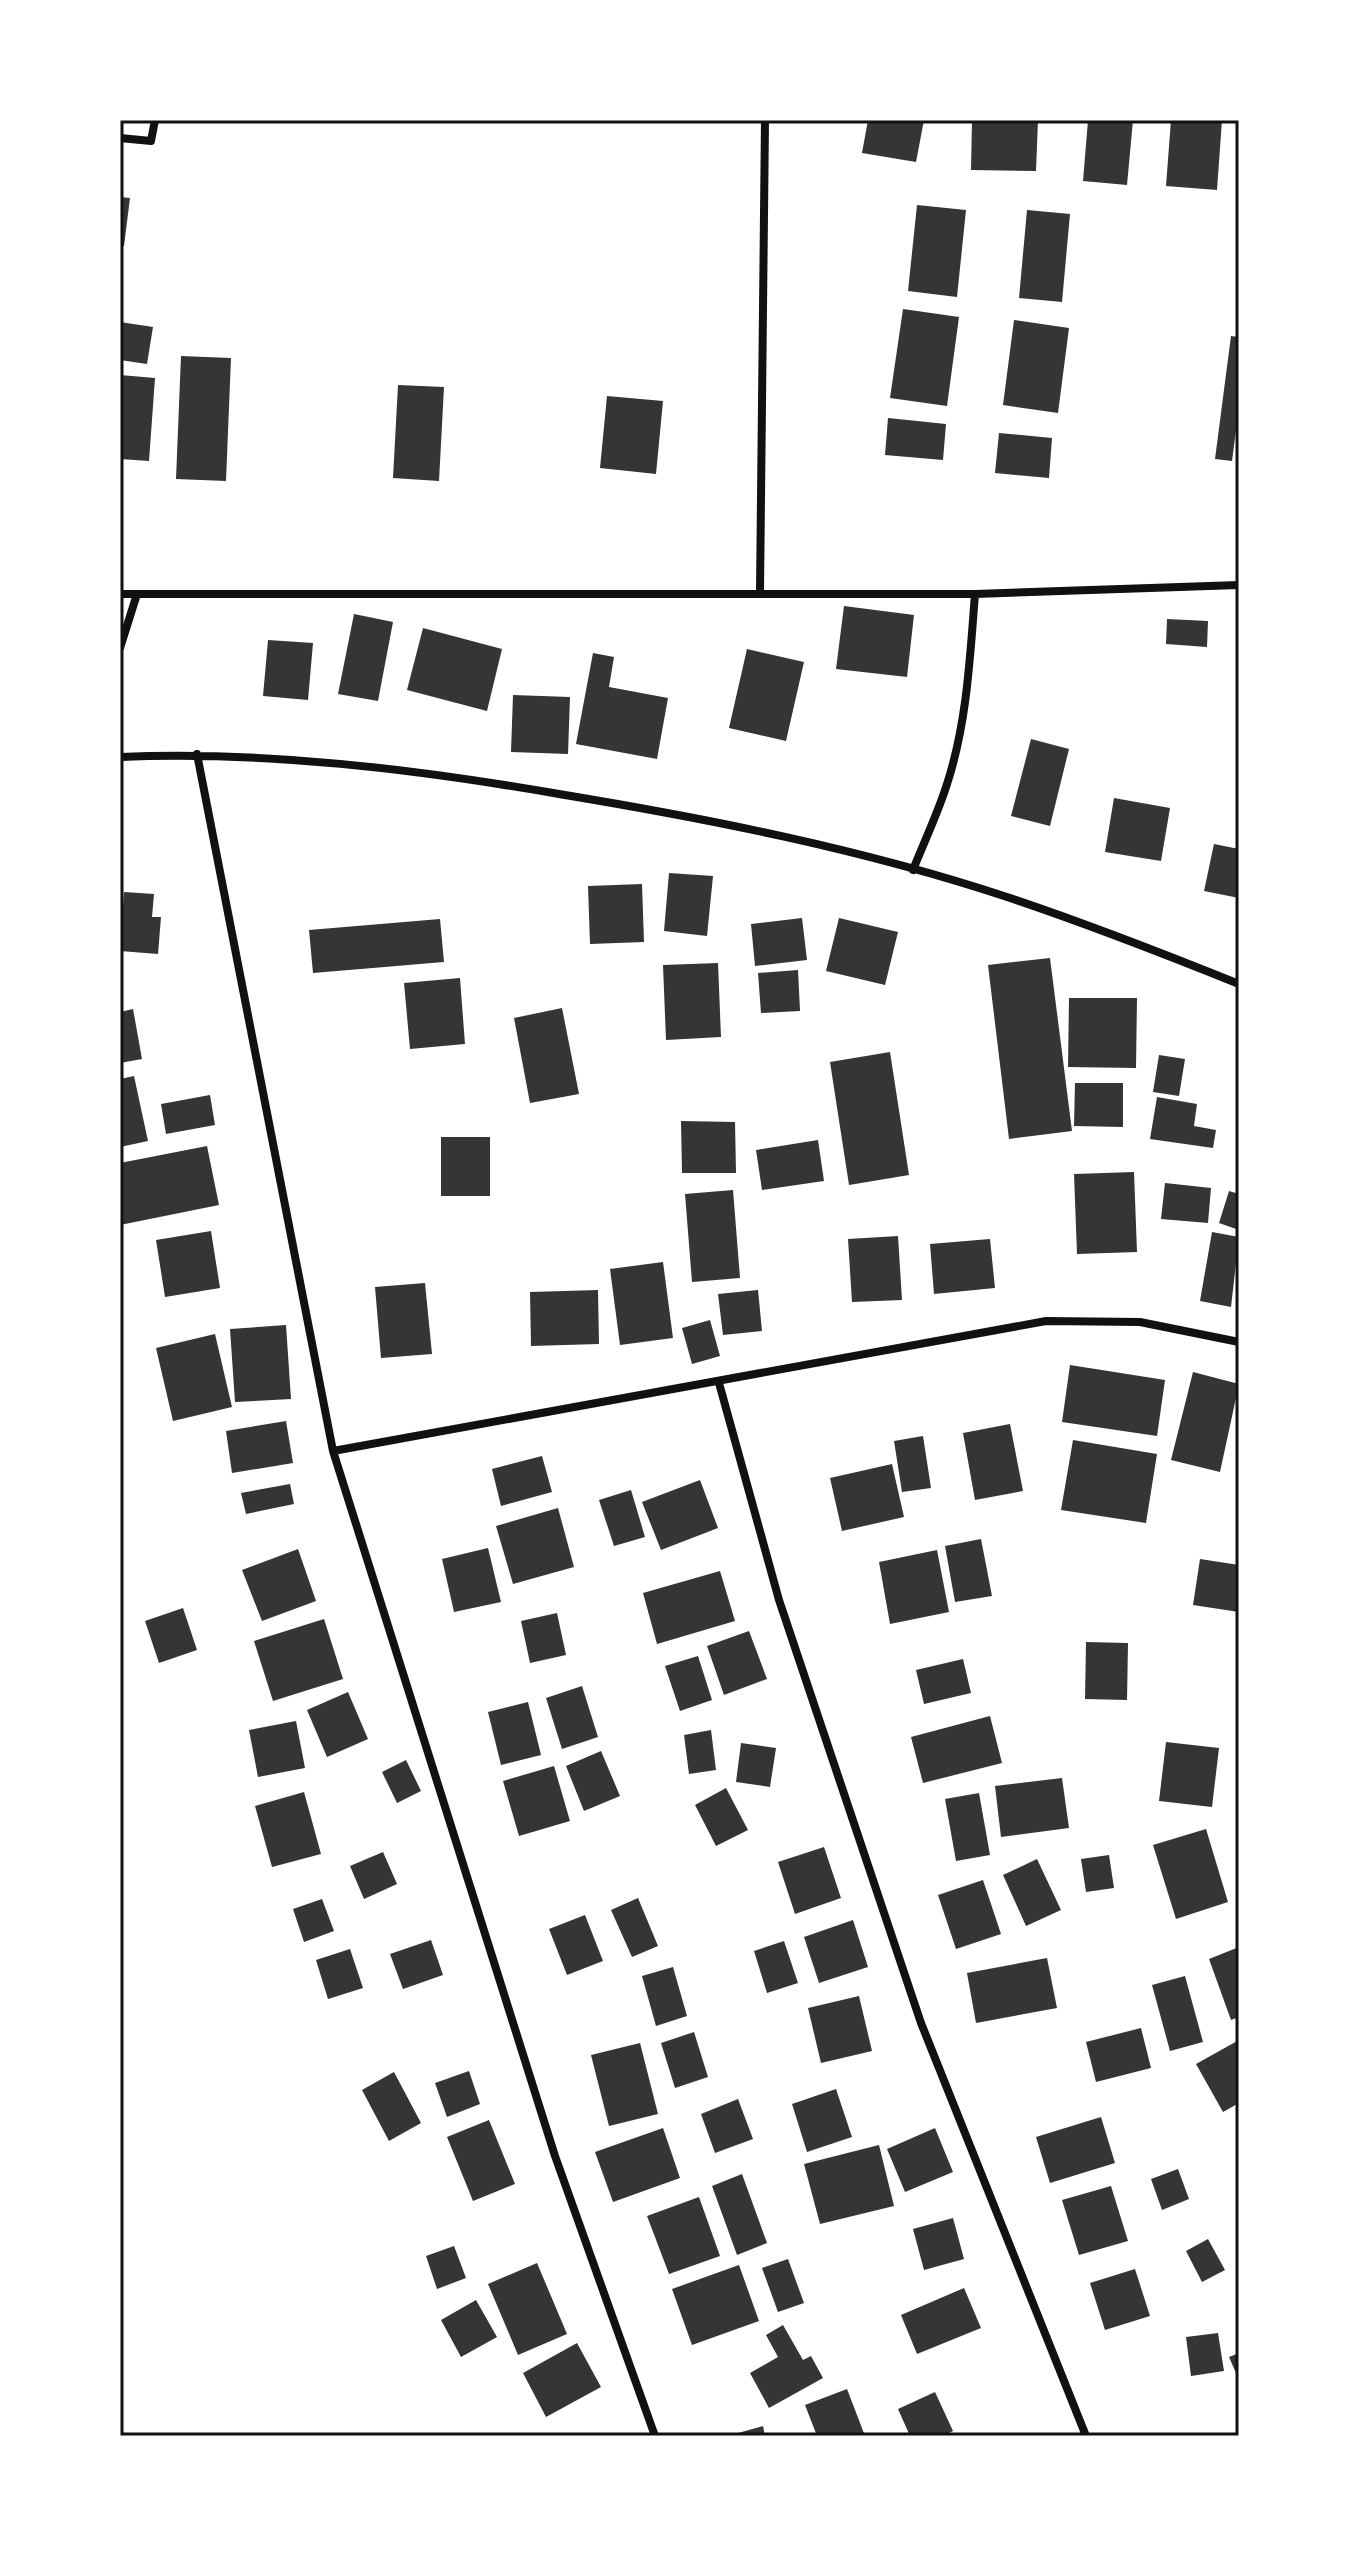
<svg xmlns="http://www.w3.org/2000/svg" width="1359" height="2556" font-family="Quicksand,sans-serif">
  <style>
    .building { fill: #353535 }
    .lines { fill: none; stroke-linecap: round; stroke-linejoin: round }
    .minor { stroke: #111; stroke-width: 8 }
    .neatline { fill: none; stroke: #111; stroke-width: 3 }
  </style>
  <rect width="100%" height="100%" fill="#fff"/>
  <path class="building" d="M868,120h56l-8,42 -54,-9z
    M972,120h66l-2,51 -65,-1z
    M1088,120h45l-6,65 -44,-4z
    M1171,120h51l-5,70 -51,-4z
    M120,197l10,1 -6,48h-4z
    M917,205l49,5 -9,87 -49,-6z
    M1027,210l43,4 -8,88 -43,-4z
    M903,309l56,8 -12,89 -57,-8z
    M1014,320l55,8 -11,85 -55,-8z
    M120,322l33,5 -6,37 -27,-4z
    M1231,336l8,1v70l-7,54 -17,-2z
    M181,356l50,2 -5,123 -50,-2z
    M120,375l35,3 -6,83 -29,-2z
    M398,385l46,2 -5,94 -46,-3z
    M607,396l56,5 -7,73 -56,-6z
    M888,418l58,6 -3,36 -58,-5z
    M999,433l53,5 -3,40 -54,-5z
    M844,606l70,9 -7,62 -71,-8z
    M354,614l39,8 -15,79 -40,-7z
    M1167,619l41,2 -1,26 -41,-3z
    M423,628l79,21 -15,62 -80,-21z
    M268,640l45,3 -5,57 -45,-4z
    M747,649l57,13 -18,79 -57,-13z
    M593,653l21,4 -5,30 59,11 -11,61 -81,-15z
    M513,695l57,2 -2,57 -57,-2z
    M1031,739l38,10 -19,77 -39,-10z
    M1114,798l56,10 -9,53 -56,-9z
    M1214,844l25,5v49l-35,-7z
    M669,873l44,3 -6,60 -43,-5z
    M642,884l2,58 -54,2 -2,-58z
    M124,892l30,2 -2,23h9l-3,37 -38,-3z
    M802,918l5,42 -52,6 -4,-42z
    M839,918l59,14 -13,53 -59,-14z
    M440,919l4,43 -131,11 -4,-43z
    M1050,958l22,173 -63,8 -21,-174z
    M718,963l3,74 -55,3 -3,-75z
    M798,970l2,41 -39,2 -3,-40z
    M460,978l5,66 -55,5 -6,-66z
    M1069,998h68l-1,70 -68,-1z
    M562,1008l17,86 -49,9 -16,-85z
    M133,1009l9,50 -22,4v-51z
    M890,1052l19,123 -60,10 -19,-123z
    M1159,1055l26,4 -6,37 -26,-4z
    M134,1076l14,65 -28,6v-68z
    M1075,1083h48v44l-49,-1z
    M210,1095l5,30 -49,9 -5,-30z
    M1157,1097l40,7 -3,22 22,4 -3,18 -63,-9z
    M681,1121l54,1 1,51h-54z
    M441,1137h49v59h-49z
    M818,1140l6,41 -62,9 -6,-40z
    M207,1146l12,59 -99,20v-62z
    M1134,1172l3,80 -60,2 -3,-80z
    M1165,1183l46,5 -3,35 -47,-4z
    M733,1190l7,88 -48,4 -7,-88z
    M1229,1191l10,3v36l-20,-7z
    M211,1231l9,57 -55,9 -9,-57z
    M1212,1232l27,5 -8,70 -31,-6z
    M898,1236l4,64 -50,2 -4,-63z
    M990,1239l5,49 -61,6 -4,-50z
    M663,1262l10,76 -53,7 -10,-76z
    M425,1283l7,71 -51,4 -6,-71z
    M598,1290l1,54 -68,2 -1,-54z
    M758,1290l4,41 -39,4 -5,-41z
    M710,1320l10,36 -28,8 -10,-36z
    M286,1325l5,74 -56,3 -5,-73z
    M215,1334l17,73 -59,14 -17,-73z
    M1070,1365l95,15 -8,56 -95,-14z
    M1193,1372l46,12 -19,88 -49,-12z
    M286,1421l7,42 -61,10 -6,-42z
    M1010,1424l13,67 -48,9 -12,-67z
    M923,1436l8,52 -29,4 -8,-51z
    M1073,1440l84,14 -11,69 -85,-13z
    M542,1456l10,36 -51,14 -9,-37z
    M892,1464l12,53 -62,14 -12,-53z
    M700,1480l18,48 -57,22 -19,-48z
    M290,1484l4,20 -48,10 -5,-21z
    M631,1490l14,47 -31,9 -15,-46z
    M558,1508l16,59 -61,17 -17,-58z
    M981,1539l11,57 -37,6 -10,-56z
    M488,1548l13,54 -47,10 -12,-53z
    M298,1549l18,52 -54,20 -20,-51z
    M937,1550l12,62 -59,12 -11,-62z
    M1200,1559l39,6v47l-46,-7z
    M720,1571l15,50 -78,23 -14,-51z
    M183,1608l14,42 -38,13 -14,-42z
    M557,1613l9,42 -36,8 -9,-42z
    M324,1619l19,60 -70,22 -19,-60z
    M749,1631l18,48 -43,16 -17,-49z
    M1086,1642l42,1 -1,57 -42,-1z
    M698,1656l14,44 -32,11 -15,-45z
    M963,1659l8,34 -47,11 -8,-34z
    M582,1686l16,51 -36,12 -16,-51z
    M348,1692l20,47 -41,18 -20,-47z
    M528,1702l13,53 -40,10 -13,-53z
    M990,1716l12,47 -79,20 -12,-46z
    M296,1721l9,47 -47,9 -9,-47z
    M711,1730l5,40 -27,4 -5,-39z
    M1166,1742l53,6 -7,59 -53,-6z
    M741,1743l35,5 -6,39 -34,-5z
    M601,1751l19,45 -36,15 -18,-45z
    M406,1760l15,31 -24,12 -15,-31z
    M554,1766l16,55 -51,15 -16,-55z
    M1062,1778l7,50 -68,9 -6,-51z
    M726,1788l22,42 -32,16 -21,-41z
    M304,1792l17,62 -49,13 -17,-61z
    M979,1793l11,62 -34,6 -11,-62z
    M1206,1829l22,73 -52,17 -23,-74z
    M824,1847l17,51 -46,16 -17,-52z
    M383,1852l14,32 -33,15 -14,-33z
    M1109,1855l5,33 -28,4 -5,-33z
    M1037,1859l24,51 -35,16 -23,-51z
    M983,1880l18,54 -45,15 -18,-54z
    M638,1898l20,48 -26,11 -21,-47z
    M322,1899l12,32 -30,11 -11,-33z
    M585,1915l18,46 -36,14 -18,-46z
    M853,1920l15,47 -49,16 -15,-46z
    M431,1940l12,35 -40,14 -13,-35z
    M784,1941l14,42 -31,10 -13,-42z
    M1239,1947v70l-8,3 -22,-61z
    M350,1949l13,39 -35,11 -12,-39z
    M1047,1958l10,50 -81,15 -9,-50z
    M673,1967l14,49 -31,10 -14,-50z
    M1185,1976l18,66 -33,9 -18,-66z
    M859,1996l13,55 -51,12 -13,-55z
    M1141,2028l10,40 -55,14 -10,-40z
    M694,2032l14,45 -33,11 -14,-45z
    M1239,2040v63l-16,9 -27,-48z
    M640,2043l18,71 -49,12 -18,-71z
    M469,2071l11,33 -33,13 -12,-34z
    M394,2072l27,51 -32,18 -27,-51z
    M836,2089l16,48 -45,15 -15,-48z
    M738,2099l15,40 -38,14 -14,-39z
    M1101,2117l14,46 -65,20 -14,-46z
    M489,2120l26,64 -42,17 -26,-64z
    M663,2128l17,50 -67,24 -18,-50z
    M935,2128l18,44 -48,20 -18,-43z
    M879,2145l15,61 -74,18 -16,-60z
    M1178,2169l11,30 -27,11 -11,-31z
    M742,2174l25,69 -30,12 -25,-69z
    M1111,2186l17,55 -49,14 -17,-55z
    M699,2197l21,59 -51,18 -22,-58z
    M953,2218l11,41 -40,11 -11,-41z
    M1208,2239l17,31 -23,12 -16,-31z
    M454,2246l12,32 -29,11 -11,-33z
    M788,2259l16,44 -26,9 -16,-44z
    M537,2263l30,71 -49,21 -30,-71z
    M739,2265l20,56 -67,24 -20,-56z
    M1135,2269l15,47 -45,14 -15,-47z
    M964,2288l17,40 -64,26 -16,-39z
    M476,2300l21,37 -36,20 -20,-37z
    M783,2325l20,35 8,-4 12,22 -54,30 -19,-35 28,-16 -12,-22z
    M1218,2333l6,38 -33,5 -5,-39z
    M577,2343l24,44 -55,30 -23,-44z
    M1239,2353v27l-10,-23z
    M847,2389l18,47h-48l-12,-31z
    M935,2392l18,39 -10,5h-33l-12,-27z
    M763,2426l2,10h-34v-1z"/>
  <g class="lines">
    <path class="minor" d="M120,138l31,3 4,-21
      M760,592l5,-472
      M120,594h855l264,-9
      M120,648l17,-54
      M197,754l136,697 222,705 100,280
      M120,757c147,-6 294,12 439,37 151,25 303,55 448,103 78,26 155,56 232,87
      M913,870c11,-28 25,-57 34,-86 20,-61 23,-127 28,-190
      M719,1383l60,217 142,423 165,413
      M333,1451l713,-130 94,1 99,20"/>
  </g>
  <rect width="1359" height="2556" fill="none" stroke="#ffffff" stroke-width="244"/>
  <rect x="122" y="122" width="1115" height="2312" class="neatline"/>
</svg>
